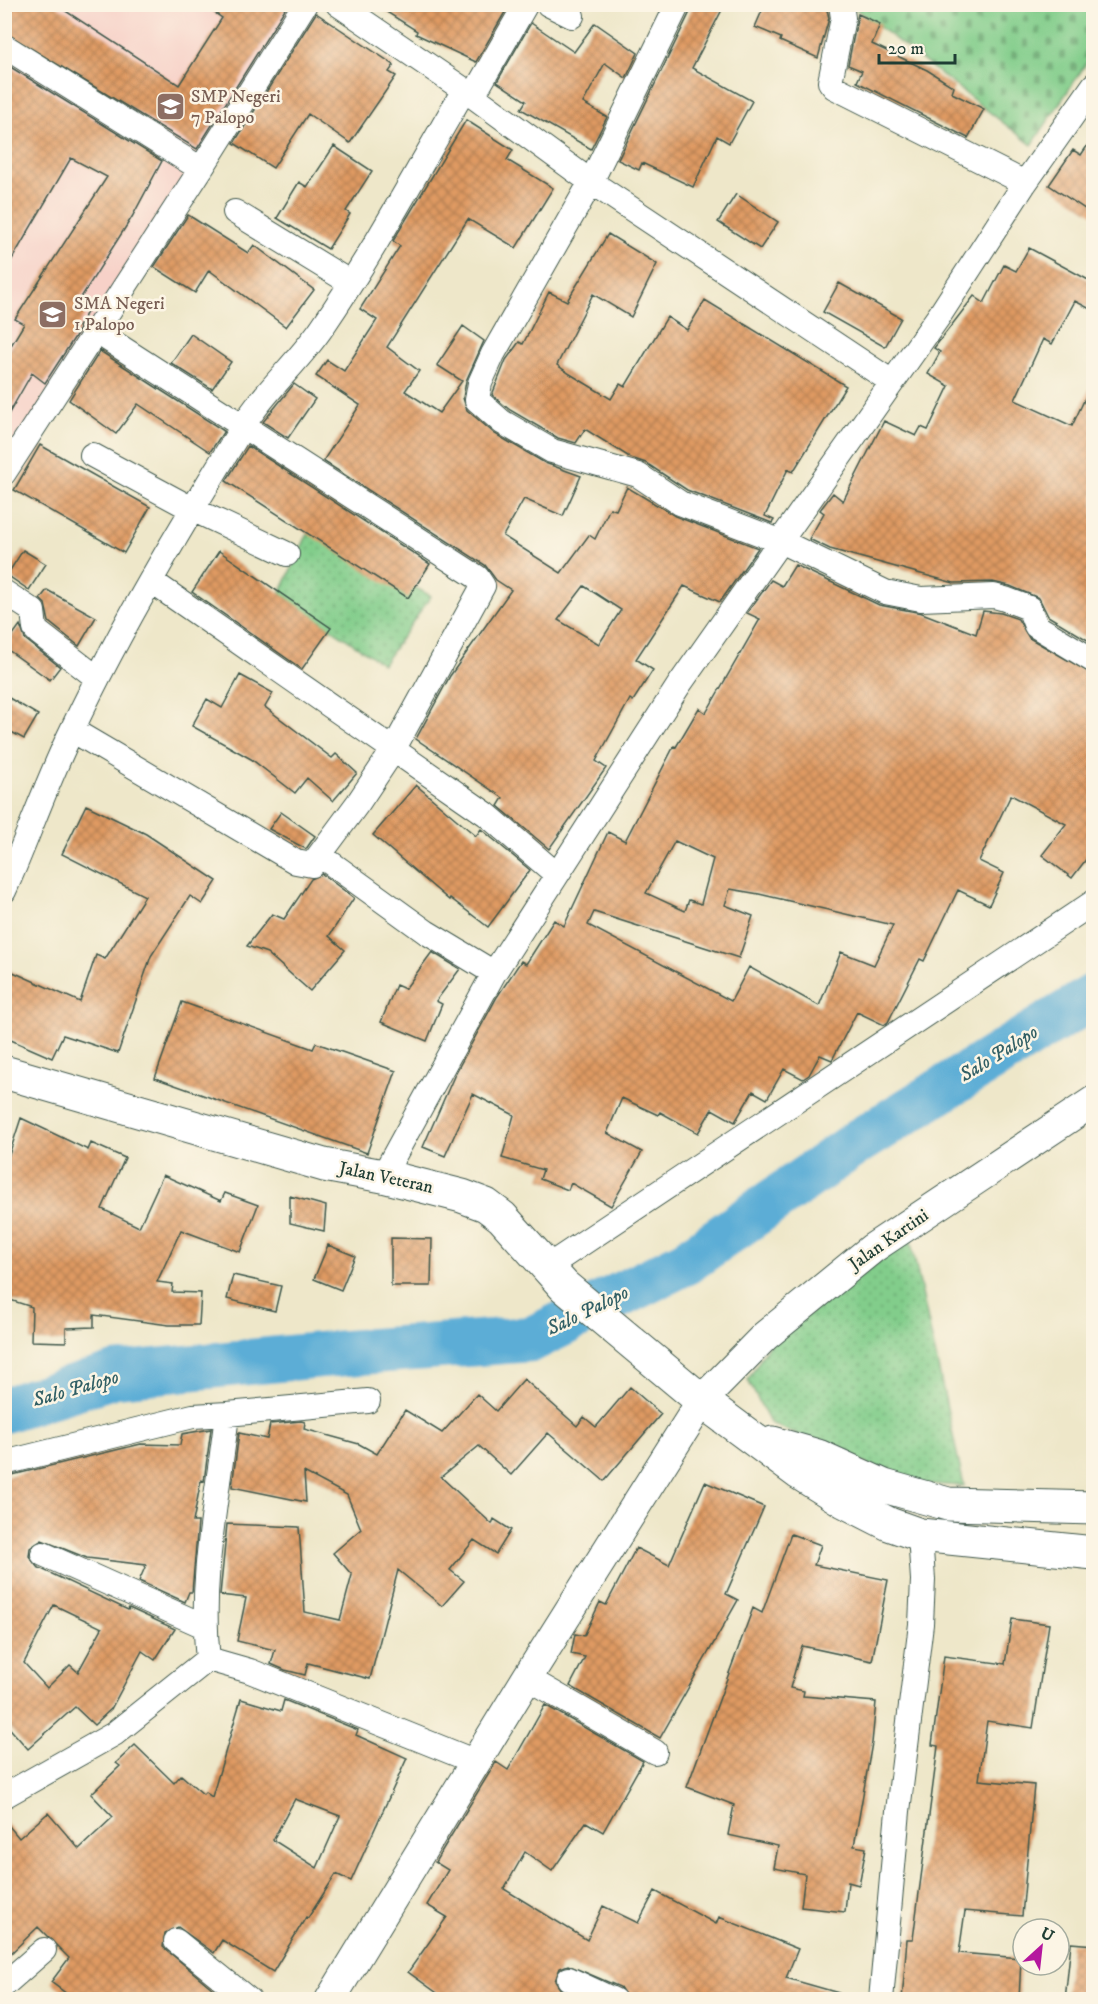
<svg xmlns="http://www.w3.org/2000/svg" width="1098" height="2004" font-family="'IM FELL DW Pica',serif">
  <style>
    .built { fill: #f7d1c8 }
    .cemetery { fill: url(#cemetery-stones); stroke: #508560; stroke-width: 1.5 }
    .park { fill: url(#park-dots); stroke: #508560; stroke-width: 1.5 }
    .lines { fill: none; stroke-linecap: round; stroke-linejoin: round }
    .river { stroke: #5badd6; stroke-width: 46 }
    .building { fill: url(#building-cross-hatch); fill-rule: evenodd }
    .minor-casing { stroke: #3e564a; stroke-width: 26 }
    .tertiary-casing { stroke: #3e564a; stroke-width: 32 }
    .trunk-casing { stroke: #3e564a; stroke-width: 35 }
    .minor { stroke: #fff; stroke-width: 24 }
    .tertiary { stroke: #fff; stroke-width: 30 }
    .trunk { stroke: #fff; stroke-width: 33 }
    .labels { text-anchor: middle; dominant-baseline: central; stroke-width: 5; stroke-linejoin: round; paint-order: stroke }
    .education-label { font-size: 18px; fill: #785e54; stroke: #fcf5e5; text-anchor: start }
    .street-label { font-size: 18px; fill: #1f3d34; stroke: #fcf5e5 }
    .water-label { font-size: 20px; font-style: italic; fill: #315f65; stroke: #fcf5e5 }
  </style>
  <defs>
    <pattern id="cemetery-stones" width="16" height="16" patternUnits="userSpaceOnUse" patternTransform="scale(1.5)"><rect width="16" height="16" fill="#82cd8b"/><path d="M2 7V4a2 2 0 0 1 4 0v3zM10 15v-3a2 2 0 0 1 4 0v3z" fill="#6aa872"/></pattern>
    <pattern id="park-dots" width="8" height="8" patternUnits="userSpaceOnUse" patternTransform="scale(1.5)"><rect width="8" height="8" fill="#82cd8b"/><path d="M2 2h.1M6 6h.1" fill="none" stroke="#6aa872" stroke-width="1.8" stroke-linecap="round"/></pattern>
    <pattern id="building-cross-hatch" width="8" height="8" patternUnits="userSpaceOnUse" patternTransform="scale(1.5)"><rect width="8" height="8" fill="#df9a62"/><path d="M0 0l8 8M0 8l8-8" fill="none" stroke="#b47f52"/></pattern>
  </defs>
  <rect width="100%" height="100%" fill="#fcf5e5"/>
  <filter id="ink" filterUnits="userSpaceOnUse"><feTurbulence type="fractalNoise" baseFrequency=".0167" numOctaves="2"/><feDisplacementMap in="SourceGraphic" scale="12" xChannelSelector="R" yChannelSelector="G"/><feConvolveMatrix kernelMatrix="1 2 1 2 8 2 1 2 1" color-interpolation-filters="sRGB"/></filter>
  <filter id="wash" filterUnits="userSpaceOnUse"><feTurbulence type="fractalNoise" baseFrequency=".008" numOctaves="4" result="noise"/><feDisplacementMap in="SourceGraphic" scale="24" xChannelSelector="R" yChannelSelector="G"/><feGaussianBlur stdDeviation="1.35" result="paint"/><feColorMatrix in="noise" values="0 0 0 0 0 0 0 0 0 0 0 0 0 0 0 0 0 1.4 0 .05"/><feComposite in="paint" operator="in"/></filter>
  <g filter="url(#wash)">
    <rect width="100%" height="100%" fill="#eee7c9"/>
    <path class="built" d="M5,5h299l-299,459z"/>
    <path class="cemetery" d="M851,5h242v48l-61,92z"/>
    <path class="park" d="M309,531l122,65 -48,68 -103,-70z
      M910,1238l54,248 -52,-3 -142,-60 -22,-43 21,-36z"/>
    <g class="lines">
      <path class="river" d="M4,1410l111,-35 205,-20 212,-16 154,-77 173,-121 235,-145"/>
    </g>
    <g id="blocks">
      <path class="building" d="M4,4h51l124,81 43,-67 -20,-14h86l-91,145 -193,-117z
        M374,4h129l5,3 -32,55 -60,-28 1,-3z
        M694,4h31l-33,64 60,33 -23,42 -12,-7 -24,51 -51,-24 -3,7 -21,-10z
        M765,4l49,1 13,5 2,8 -11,40 -38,-17 1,-3 -26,-11z
        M316,13l78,52 -5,7 7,4 -46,67 -42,-29 -35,54 -39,-25z
        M858,14l22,10 -8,20 55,26 27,17 -2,6 32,16 -16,29 -111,-56 5,-11 -14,-6z
        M531,23l43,29 21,-29 43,30 -12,25 -21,-15 -22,40 24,14 -16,32 -70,-40 5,-8 -29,-19z
        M4,63l158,98 -30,56 -52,82 11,7 -13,21 2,2 -35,54 -13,-10 -28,49v-65l20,-33 -9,-5 92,-142 -36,-19 -67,115z
        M466,120l47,30 -6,10 46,28 -37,60 -48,-29 -81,128 32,24 -14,20 34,22 23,-32 -25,-16 26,-39 21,15 -18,40 -3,17 4,12 28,24 50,29 36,13 -18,40 -39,-17 -21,37 58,37 28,-38 6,4 15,-31 6,2 11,-23 48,29 83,32 -38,54 -36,-16 -48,73 17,11 -20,31 -3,-2 -34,62 10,7 -57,81 -51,-43 5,-8 -87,-59 34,-63 61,-86 -15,-10 -11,-15 -162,-104 37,-56 -44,-29 11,-16 17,11 33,-51 -17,-11 40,-63 -7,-5zM584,586l37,24 -22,34 -41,-24z
        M1094,136v79l-45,-30 24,-35 8,5z
        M334,146l38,25 -26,40 4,3 -22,35 -51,-31 22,-36 8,5z
        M736,194l42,28 -18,27 -42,-27z
        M188,215l60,38 6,-8 60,45 -28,37 -77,-57 -14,23 -41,-26z
        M608,234l49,30 -26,53 -38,-23 -36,71 13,9 41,25 9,-15 5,3 42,-70 20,13 18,-30 141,86 -53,86 -5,-3 -23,47 9,4 -2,3 -85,-33 -41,-27 -15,-5 -46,-29 -9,14 -18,-5 -48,-28 -18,-15 14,-35 13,-18 4,2 26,-52 18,9z
        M1029,248l65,35v28l-19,-10 -23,43 -9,-5 -28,61 57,26 22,-47v265l-46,-28 -9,-18 -29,-12 -17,-4 -39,1 -124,-34 -21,-10 15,-26 -4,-3 13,-17 10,8 41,-80 32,15 5,-9 7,3 21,-44 -21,-12 12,-22 -6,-4 40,-52 10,7 20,-38 12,6z
        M839,283l62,35 -16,29 -62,-35z
        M191,334l40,28 -19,27 -41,-26z
        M100,351l124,80 -14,21 -72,-48 -22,30 -47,-34z
        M294,384l21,15 -27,39 -25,-16z
        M40,445l110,62 -26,46 -110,-63z
        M248,446l182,118 -22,34 -182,-117z
        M23,550l23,14 -17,26 -22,-15z
        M219,551l112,77 -29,41 -110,-77z
        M795,565l84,40 43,8 54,21 7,-23 18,2 17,6 11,19 65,37v174l-22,29 -30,-23 24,-31 -55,-29 -32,66 25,12 -15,32 -31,-15 -34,71 -4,-2 -32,63 -4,3 -27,-13 -25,48 -12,-5 -11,20 -6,4 -19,-10 -17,30 -14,-8 -18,31 -23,-13 -14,24 -38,-21 -2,3 -36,-17 -15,35 35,19 -31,54 -40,-23 -3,7 -28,-11 3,-9 -41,-12 12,-43 -41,-21 -28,62 -22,-9 32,-73 42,-77 24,-36 5,3 28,-44 10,6 44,-94 17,9 49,-95 2,1 23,-39 7,5 54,-94 -13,-6 24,-33 11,6zM675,841l38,18 -12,45 -12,-4 -4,11 -39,-18zM730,889l29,5 134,31 -19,40 -33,-13 -22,54 -70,-39 -18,34 -143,-76 6,-13 145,46 14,-42 -28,-11z
        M47,590l49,27 -17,29 -30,-24 -4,-18 -5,-5z
        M20,625l5,14 35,28 -10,13 -46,-33z
        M240,675l33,18 -8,14 67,51 4,-4 21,19 -24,28 -26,-23 -12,15 -44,-34 -59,-33 15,-27 15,9z
        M4,695l34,20 -14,24 -20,-11z
        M416,785l60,51 5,-7 49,41 -42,57 -38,-29 -1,2 -76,-65z
        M86,805l60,29 71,47 -15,23 -12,-8 -39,60 -33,97 -55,-18 -11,23 -48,-21v-69l76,34 16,-47 9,4 40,-63 -83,-42z
        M281,812l34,24 -9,13 -37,-20z
        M322,874l32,24 -25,38 16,14 -35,41 -43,-38 -20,-7 25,-32 12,5 27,-40z
        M432,952l28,17 -24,32 6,3 -15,37 -46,-19 15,-37 9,4z
        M182,1002l131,47 3,-6 80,28 -29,82 -212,-75z
        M21,1118l67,32 3,-7 34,15 -23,51 37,18 24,-52 58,26 4,-8 33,12 -18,47 -59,-22 -24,52 16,2 -1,8 29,1 -2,32h-30l-75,-10v12l-28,1v14l-35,-1 1,-34 -28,-9 1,-131z
        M290,1196l36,10 -2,25 -34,-8z
        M391,1238l41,1 -1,47h-40z
        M328,1245l27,11 -14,34 -27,-11z
        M233,1275l48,11 -6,25 -48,-12z
        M524,1379l53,47 7,-9 12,10 34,-40 31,27 -57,67 -56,-48 -37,42 -32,-29 -38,31 51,47 2,-5 17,11 -15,24 -22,-14 -24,30 14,11 -22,25 -44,-36 -28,109 -62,-16 -3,12 -20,-5 -14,-6 4,-14 -38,-9 9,-43 -26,-3 7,-71 72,3 6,85 35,8 12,-45 -19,-22 28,-24 -14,-34 -43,-23 2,30 -74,-15 7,-54 28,6 3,-15 31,-3 4,1 -1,7 55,15 18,10 28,-44 37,23 35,-39 19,17z
        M211,1429l-7,52 -3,-1 -8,42h5l-6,70h-3l-4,10 -46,-21 7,-16 -59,-7 -45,-18 -12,8 -1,8 8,11 91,43 1,-2 46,21 -20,31 -13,-9 -31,58 -17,16 -19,-18 -47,42 -24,-27v-245l137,-33 39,1 2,-11zM54,1605l48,23 -24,44 -8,-7 -23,23 -23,-25z
        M705,1482l59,25 -38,87 12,6 -78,138 -90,-52 15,-29 -14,-3 4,-20 9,2 16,-34 6,3 30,-57 33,17z
        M791,1534l30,11 -7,20 74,15 -16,81 -70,-15 -12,42 14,3 -1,5 73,6 -4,41 -18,103 12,2 -7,37 -11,-3 -3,30 -44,-5 4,-33 -31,-6 4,-22 -50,-11 6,-30 -47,-18 66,-179 9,5z
        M1012,1619l37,5 -16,104 -46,-7 -8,59 55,5 -12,131 -57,-5 -6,42 62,5 -2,42h-117l5,-61h6l25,-193 -6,-1 12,-89 61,8z
        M241,1699l40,12 3,-11 74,30 -2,5 51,23 -56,123 -15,-7 -28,44 -2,-1 -33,55 -51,-32 -8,13 -36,-26 -13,6 -2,14 63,53h-151l-24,-18 18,-24 -31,-31 -34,33v-140l15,18 29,-25 31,36 34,-32 -22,-23 29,-28 -4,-3 19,-18 39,38 7,-8 22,19 2,-2 7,5zM295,1799l45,17 -23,52 -44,-28z
        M545,1705l98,56 -40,71 -17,-10 -34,49 -27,-19 -21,37 83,51 16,-34 35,17 17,-32 61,33 3,-7 79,32 -12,29 53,15 -1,7h-210l-8,-13 -52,-22 -8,3 -5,13 7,11 17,8h-132l-39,-28 39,-55 -20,-12 21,-35 -13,-8 61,-100 12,8z
        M1071,1943l23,2v55h-29z"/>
    </g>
  </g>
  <g filter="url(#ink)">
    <use href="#blocks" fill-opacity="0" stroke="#3e564a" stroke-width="1.5"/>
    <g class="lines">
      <defs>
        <path id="minor" d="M338,4l135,92 118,86 301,200
          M548,4l24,12
          M678,4l-87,178 -98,172 -13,29 -3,17 25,22 50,29 86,24 42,28 102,39 103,50 36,7 73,-3 11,3 24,9 7,18 58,35
          M841,4l2,14 -13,64 4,5 191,96
          M4,46l197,123 104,-165
          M473,96l53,-92
          M235,212l116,71
          M92,455l102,55 93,44
          M4,473l197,-304
          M151,581l335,233 70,60
          M4,592l29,19 2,18 4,4 58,45
          M72,730l224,132 16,3 46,-62 34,-51 91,-166 -6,-9 -380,-245
          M321,856l105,76 68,41
          M4,891c24,-54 43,-110 69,-163 49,-103 109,-203 169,-300 22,-37 57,-66 81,-102 52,-76 95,-157 141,-236
          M383,1176l111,-203 185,-288 260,-369 86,-133 69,-98
          M547,1267l547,-365
          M227,1414l141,-13
          M4,1463l189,-47 34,-2c-9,82 -28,163 -19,245
          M43,1554l161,72
          M208,1659l42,12 226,91
          M527,1678l128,74
          M4,1796l110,-62 94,-75
          M176,1941l73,59
          M569,1979l45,21
          M4,1985l40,-35
          M881,2000l17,-189 23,-187 2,-44 -3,-45"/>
        <path id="tertiary" d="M330,2000l197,-322 176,-279 62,-63 108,-88 221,-147"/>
        <path id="trunk" d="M4,1072l320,93 59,11 79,20 24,9 16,12 62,69 138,115 97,72 45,28 45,23 31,11 174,18
          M773,1443l45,13 66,30 64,18 146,4"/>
      </defs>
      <use href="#minor" class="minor-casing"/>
      <use href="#tertiary" class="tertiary-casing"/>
      <use href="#trunk" class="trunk-casing"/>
      <use href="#minor" class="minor"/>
      <use href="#tertiary" class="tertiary"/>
      <use href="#trunk" class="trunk"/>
    </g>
  </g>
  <defs>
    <symbol id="school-square" viewBox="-11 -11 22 22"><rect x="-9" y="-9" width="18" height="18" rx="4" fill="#8d6e63" stroke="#fcf5e5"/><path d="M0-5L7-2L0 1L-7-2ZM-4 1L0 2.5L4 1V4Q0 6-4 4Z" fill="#fff"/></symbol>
  </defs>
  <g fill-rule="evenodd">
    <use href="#school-square" x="154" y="90" width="33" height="33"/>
    <use href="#school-square" x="36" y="298" width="33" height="33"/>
  </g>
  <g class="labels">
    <g class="education-label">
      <text x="191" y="97">SMP Negeri<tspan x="191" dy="21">7 Palopo</tspan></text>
      <text x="74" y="304">SMA Negeri<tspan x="74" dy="21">1 Palopo</tspan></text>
    </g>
    <g class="street-label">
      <text transform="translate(386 1178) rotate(12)">Jalan Veteran</text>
      <text transform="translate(889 1240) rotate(-35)">Jalan Kartini</text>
    </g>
    <g class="water-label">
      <text transform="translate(999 1054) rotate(-32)">Salo Palopo</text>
      <text transform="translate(588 1311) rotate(-26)">Salo Palopo</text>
      <text transform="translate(76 1389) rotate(-16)">Salo Palopo</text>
    </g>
  </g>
  <rect width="1098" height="2004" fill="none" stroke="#fcf5e5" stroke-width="24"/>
  <g transform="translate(1041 1947) rotate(27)"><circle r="28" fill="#fcf5e5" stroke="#a4ab9e" stroke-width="1.5"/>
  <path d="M0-4.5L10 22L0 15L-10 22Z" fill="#b5179e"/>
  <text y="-9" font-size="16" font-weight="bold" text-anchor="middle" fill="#1f3d34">U</text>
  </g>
  <path d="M879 54v9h76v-9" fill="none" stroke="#1f3d34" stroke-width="3"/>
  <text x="888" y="54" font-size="18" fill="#1f3d34" stroke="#fcf5e5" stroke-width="4.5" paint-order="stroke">20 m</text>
</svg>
